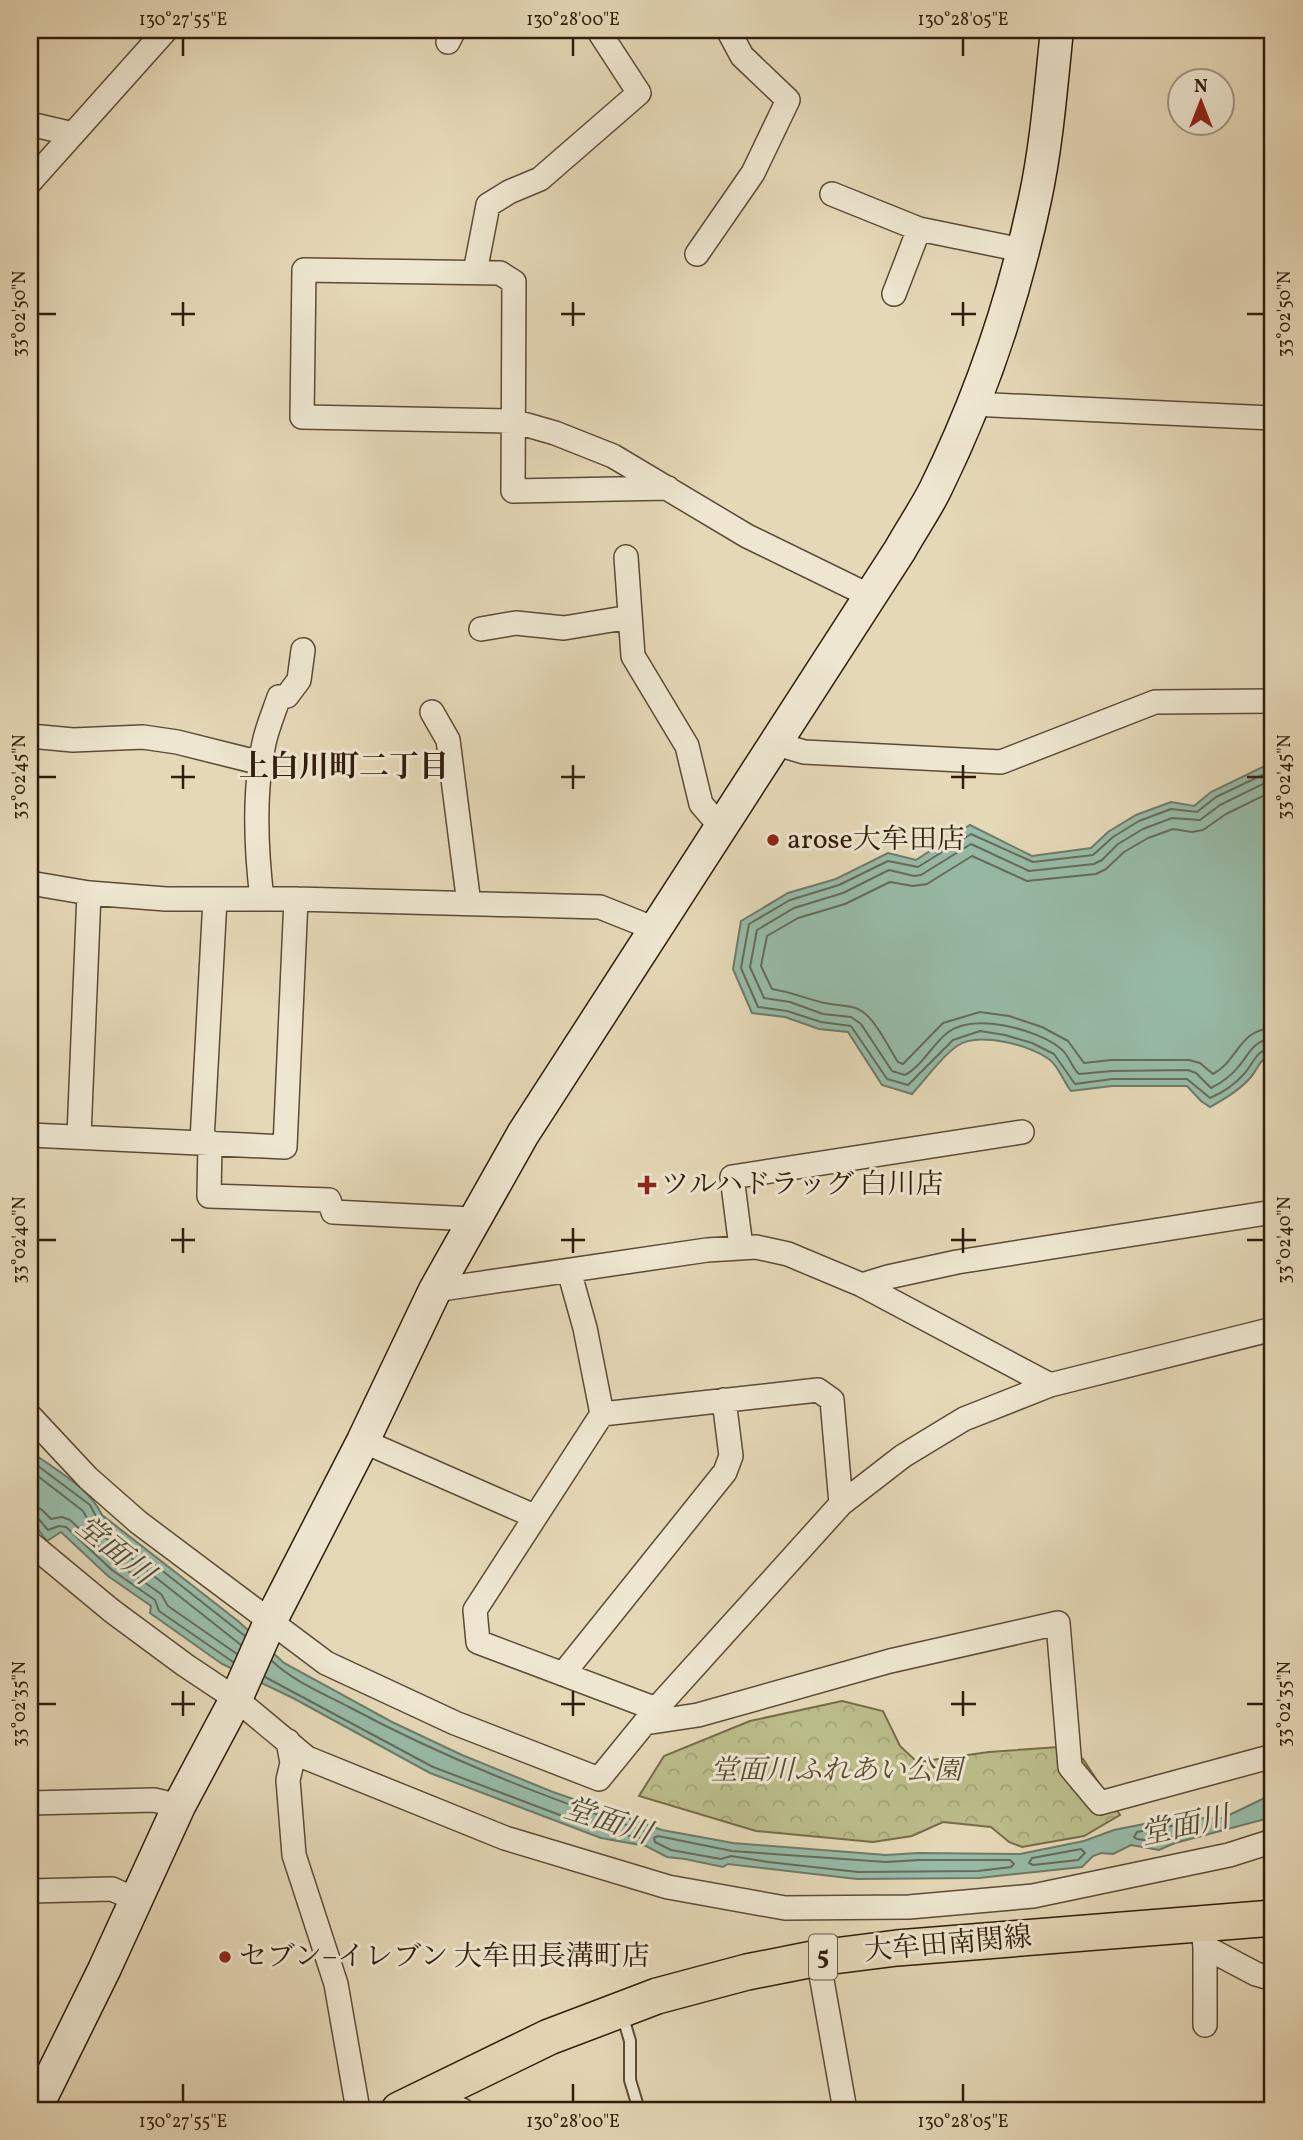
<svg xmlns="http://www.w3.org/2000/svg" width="1303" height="2140" font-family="Vollkorn,'Noto Serif JP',serif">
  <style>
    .forest { fill: url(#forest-crowns); stroke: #766c4a; stroke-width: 2 }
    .water { fill: #97bba8; stroke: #6e7b69; stroke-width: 2 }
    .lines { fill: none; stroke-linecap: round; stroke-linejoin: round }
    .shore { stroke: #646c5a; stroke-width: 2 }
    .lane-casing { stroke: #5d4b36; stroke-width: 14 }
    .street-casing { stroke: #5d4b36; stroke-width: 26 }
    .secondary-casing { stroke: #301c0b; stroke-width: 35 }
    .primary-casing { stroke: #301c0b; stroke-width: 38 }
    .lane { stroke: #eee6d0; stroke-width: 10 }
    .street { stroke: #eee6d0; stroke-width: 23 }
    .secondary { stroke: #eee6d0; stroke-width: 32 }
    .primary { stroke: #e5d8b7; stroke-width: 35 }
    .ticks { fill: none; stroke: #301c0b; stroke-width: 2.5 }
    .poi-dot { fill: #8f2418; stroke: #eee6d0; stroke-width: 2.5 }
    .labels { text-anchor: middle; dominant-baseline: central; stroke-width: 6; stroke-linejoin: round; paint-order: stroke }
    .shield { fill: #eee6d0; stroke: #695946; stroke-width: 2 }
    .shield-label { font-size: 26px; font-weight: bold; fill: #301c0b }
    .poi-label { font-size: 28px; fill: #301c0b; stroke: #eee6d0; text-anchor: start }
    .park-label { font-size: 28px; font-style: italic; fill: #5a4c31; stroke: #eee6d0 }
    .street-label { font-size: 28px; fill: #301c0b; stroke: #eee6d0 }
    .neighbourhood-label { font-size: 30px; font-weight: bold; fill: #301c0b; stroke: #eee6d0 }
    .water-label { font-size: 30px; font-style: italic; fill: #4f4c3a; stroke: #eee6d0 }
    .neatline { fill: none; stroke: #301c0b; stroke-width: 2.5 }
    .ticks-label { font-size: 18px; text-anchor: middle; fill: #301c0b }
  </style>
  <defs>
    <pattern id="forest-crowns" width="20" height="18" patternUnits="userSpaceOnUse" patternTransform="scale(1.75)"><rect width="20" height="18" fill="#bbbd8a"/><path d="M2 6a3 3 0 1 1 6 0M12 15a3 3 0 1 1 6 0" fill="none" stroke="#a1a276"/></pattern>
  </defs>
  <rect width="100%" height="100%" fill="#e5d8b7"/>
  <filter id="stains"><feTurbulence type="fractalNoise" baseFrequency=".00286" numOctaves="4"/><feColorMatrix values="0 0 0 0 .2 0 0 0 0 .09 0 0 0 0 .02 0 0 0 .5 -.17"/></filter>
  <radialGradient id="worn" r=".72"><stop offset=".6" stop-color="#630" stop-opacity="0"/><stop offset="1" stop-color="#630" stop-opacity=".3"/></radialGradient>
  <path class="forest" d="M842,1701l41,10 17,35 17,16 72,-10 70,-5 24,12 37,56 -36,21 -62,11 -13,-5 -18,-15 -48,-5 -31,14 -39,6 -117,-11 -117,-35 25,-40 86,-35z"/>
  <path class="water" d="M1273,762v292c-15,6 -13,12 -22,23 -11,13 -27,22 -41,30l-9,-6 -14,-15h-75l-41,5c-7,-9 -13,-25 -21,-31 -19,-15 -73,-29 -93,-14 -14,9 -33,35 -45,48l-30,-9 -34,-53 -29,-3 -34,-12 -33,-4 -19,-44 8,-48 47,-28 48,-14 52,-26 28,7 54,-35 62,31 59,-8 17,-16 28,-17 35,-13 23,4 17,-14z
    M30,1451c24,18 59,36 72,64l136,106 46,42 108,59 70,33 91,37 109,38 71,13 153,12 32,-2 102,1 64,-13 30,-11 55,-11 54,-1 50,-24v23l-98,26 -16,7 -28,-5 -18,9 -12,-1 -8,3 -11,11 -103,11 -122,1 -129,-15 -5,3 -38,-8 -18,-2 -21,-11 -45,-8 -171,-65 -137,-75 -71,-34 -72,-51 1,-7 -43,-30 -47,-44 -14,9 -17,-22z"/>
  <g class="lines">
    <path class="shore" d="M1273,770l-57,27 -19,15 -26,-3 -32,12 -26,16 -20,18 -60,7 -62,-28 -53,33 -30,-6 -49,24 -49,15 -41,24 -8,44 17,39 29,4 34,11 30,4 36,53 21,6 45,-45 27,-9 25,4 27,8 22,11 21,30 37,-5h75l23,19c12,-5 25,-14 34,-24 11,-12 11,-24 29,-26
      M1273,779l-53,26 -20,15 -28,-2 -29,11 -25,15 -16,16 -8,4 -65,7 -58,-27 -50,31 -7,1 -25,-6 -46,23 -49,15 -37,22 -7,37 14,31 26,4 33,12 28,3 10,7 31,47 13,4c17,-9 27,-30 42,-42 26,-21 89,-4 113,15 9,6 11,19 19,26l33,-3 76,-1 8,3 15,15c10,-5 21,-13 28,-22 11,-13 14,-26 34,-27
      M1273,791l-47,23 -23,16 -11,2 -19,-3 -25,9 -24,14 -18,17 -10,5 -69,7 -55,-25 -45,28 -14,2 -23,-4 -45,22 -47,14 -31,18 -6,30 11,23c19,3 35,10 53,14 13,3 27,1 38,9 13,9 26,36 35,50l5,2 40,-41 37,-11 29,4 33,11 26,14 16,22 27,-3h78l11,3 13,11c26,-14 25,-44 60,-46
      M30,1460l60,45 8,15 147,116
      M30,1470l53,41 9,16 149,118
      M30,1506l11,3 10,10 11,-2 8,3 47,43 44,31 7,12 69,48
      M30,1515l7,2 11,13 11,-4 7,1 46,43 43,30 4,11 74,51
      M265,1677l168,90 169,64 40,7 4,-2 -2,-5c-102,-35 -200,-73 -295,-124 -25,-13 -56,-26 -77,-46
      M1170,1826h17l3,4 -31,12 -22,-3 -3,-2 3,-5z
      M658,1836l74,15 154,11 33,-2h91l4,4 -3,3 -33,4 -120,1 -90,-10 -37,-6 -10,3 -50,-9 -16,-8 -1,-4z
      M1081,1849l4,4 -7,7 -45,5 -4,-2 3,-5z"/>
    <defs>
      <path id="lane" d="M622,2014l8,27v39l9,30"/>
      <path id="street" d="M448,42l6,-12
        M30,124l43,10
        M30,182l136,-152
        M832,194l87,35 103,21
        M697,254l56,-81 35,-73 -46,-44 -14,-26
        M475,272l13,-67 21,-13 31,-13 99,-86 -41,-63
        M894,294l25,-65
        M972,404l301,14
        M668,488l-155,3 1,-209 -14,-9 -196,-3 -2,147 211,4 42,12 58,23 134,80 123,60
        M626,557l7,99 54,90 14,58 19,22
        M481,629l35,-6 48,5 66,-11
        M432,712l16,28 21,164
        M30,736l43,4 70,-3 34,5 84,21
        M774,743l30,9 197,10 154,-60 118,-1
        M30,883l59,10 77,6h130l304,8 55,22
        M262,899c-6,-50 -9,-105 2,-156 3,-15 10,-31 15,-46l8,-1 12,-16 4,-30
        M30,1135l255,12 11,-248
        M79,1136l10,-243
        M202,1141l13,-242
        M210,1142l-1,54 120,4 4,12 140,7
        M741,1247l-9,-70 290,-45
        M569,1271l16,57 17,86 -127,196 3,32 178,67
        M862,1285l26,-8 69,-15 316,-50
        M435,1290l272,-40 49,-3 32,7 74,31 188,100
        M602,1414l216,-24 14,10 9,104
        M30,1416l58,62 50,44 188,141 129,60 144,56 57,-70 185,-205 62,-48 61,-37 86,-34 223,-56
        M363,1441l171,75
        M30,1543l82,68 73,54 51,34 71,59 198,80 163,49 117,21 124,-1 124,-11 196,-41 44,-14
        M563,1674l162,-202 6,-16 -7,-56
        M645,1723l53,-8 192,-54 168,-38 12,144 30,36 173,-47
        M288,1741l4,22 -4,17 6,75 42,129 22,126
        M30,1803l124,-3 25,6
        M30,1891l82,-2 24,11
        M1202,1923l3,24 51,27 17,5
        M1205,1947v78
        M818,1958l27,152
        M431,2095l31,15"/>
      <path id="secondary" d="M35,2110l69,-140 75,-164 57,-107 34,-77 93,-181 72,-151 88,-156 377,-584c11,-20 25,-40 35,-60 45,-91 79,-192 100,-291 12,-56 16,-113 22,-169"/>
      <path id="primary" d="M399,2110l150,-73 108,-41 90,-24 71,-14 79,-10 376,-30"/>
    </defs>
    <use href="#lane" class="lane-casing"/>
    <use href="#street" class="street-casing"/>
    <use href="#secondary" class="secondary-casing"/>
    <use href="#primary" class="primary-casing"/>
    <use href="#lane" class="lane"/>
    <use href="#street" class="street"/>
    <use href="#secondary" class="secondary"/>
    <use href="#primary" class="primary"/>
  </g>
  <path class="ticks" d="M183,38v18M573,38v18M963,38v18M183,302v24M573,302v24M963,302v24M38,314h18M171,314h24M561,314h24M951,314h25M1247,314h17M183,765v24M573,765v24M963,765v24M38,777h18M171,777h24M561,777h24M951,777h25M1247,777h17M183,1228v25M573,1228v25M963,1228v25M38,1240h18M171,1240h24M561,1240h24M951,1240h25M1247,1240h17M183,1691v25M573,1691v25M963,1691v25M38,1704h18M171,1704h24M561,1704h24M951,1704h25M1247,1704h17M183,2084v18M573,2084v18M963,2084v18"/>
  <g class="poi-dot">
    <circle cx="773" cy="840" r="7"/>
    <path d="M643.5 1174.5h7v7h7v7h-7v7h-7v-7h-7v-7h7z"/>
    <circle cx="225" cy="1957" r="7"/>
  </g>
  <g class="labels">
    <rect class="shield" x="809" y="1934.5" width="28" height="45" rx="5"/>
    <g class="shield-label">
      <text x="823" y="1957">5</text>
    </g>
    <g class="poi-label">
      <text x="787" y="840">arose大牟田店</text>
      <text x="661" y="1185">ツルハドラッグ 白川店</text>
      <text x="239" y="1957">セブン−イレブン 大牟田長溝町店</text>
    </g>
    <g class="park-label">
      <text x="836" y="1771">堂面川ふれあい公園</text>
    </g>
    <g class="street-label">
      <text transform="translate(948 1945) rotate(-5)">大牟田南関線</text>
    </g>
    <g class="neighbourhood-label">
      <text x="344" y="768">上白川町二丁目</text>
    </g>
    <g class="water-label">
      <text transform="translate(114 1551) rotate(39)">堂面川</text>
      <text transform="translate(607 1822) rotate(18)">堂面川</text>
      <text transform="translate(1185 1827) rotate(-12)">堂面川</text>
    </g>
  </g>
  <rect width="1303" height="2140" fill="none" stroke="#e5d8b7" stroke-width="77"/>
  <g transform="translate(1201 102)"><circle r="33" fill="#eee6d0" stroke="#a29581" stroke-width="2"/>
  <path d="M0-5L12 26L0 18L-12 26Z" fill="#8f2418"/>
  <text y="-10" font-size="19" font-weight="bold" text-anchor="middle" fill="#301c0b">N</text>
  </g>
  <rect x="38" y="38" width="1226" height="2064" class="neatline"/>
  <g class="ticks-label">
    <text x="183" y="25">130°27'55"E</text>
    <text x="573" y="25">130°28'00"E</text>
    <text x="963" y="25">130°28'05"E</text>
    <text transform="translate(19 314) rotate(-90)" y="6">33°02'50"N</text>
    <text transform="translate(1284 314) rotate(-90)" y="6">33°02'50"N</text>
    <text transform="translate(19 777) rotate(-90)" y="6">33°02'45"N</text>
    <text transform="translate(1284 777) rotate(-90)" y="6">33°02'45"N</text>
    <text transform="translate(19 1240) rotate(-90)" y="6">33°02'40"N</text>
    <text transform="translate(1284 1240) rotate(-90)" y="6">33°02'40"N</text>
    <text transform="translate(19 1704) rotate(-90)" y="6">33°02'35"N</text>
    <text transform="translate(1284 1704) rotate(-90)" y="6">33°02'35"N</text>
    <text x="183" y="2127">130°27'55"E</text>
    <text x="573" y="2127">130°28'00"E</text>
    <text x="963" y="2127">130°28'05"E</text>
  </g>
  <rect width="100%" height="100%" filter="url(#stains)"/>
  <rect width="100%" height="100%" fill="url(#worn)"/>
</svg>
